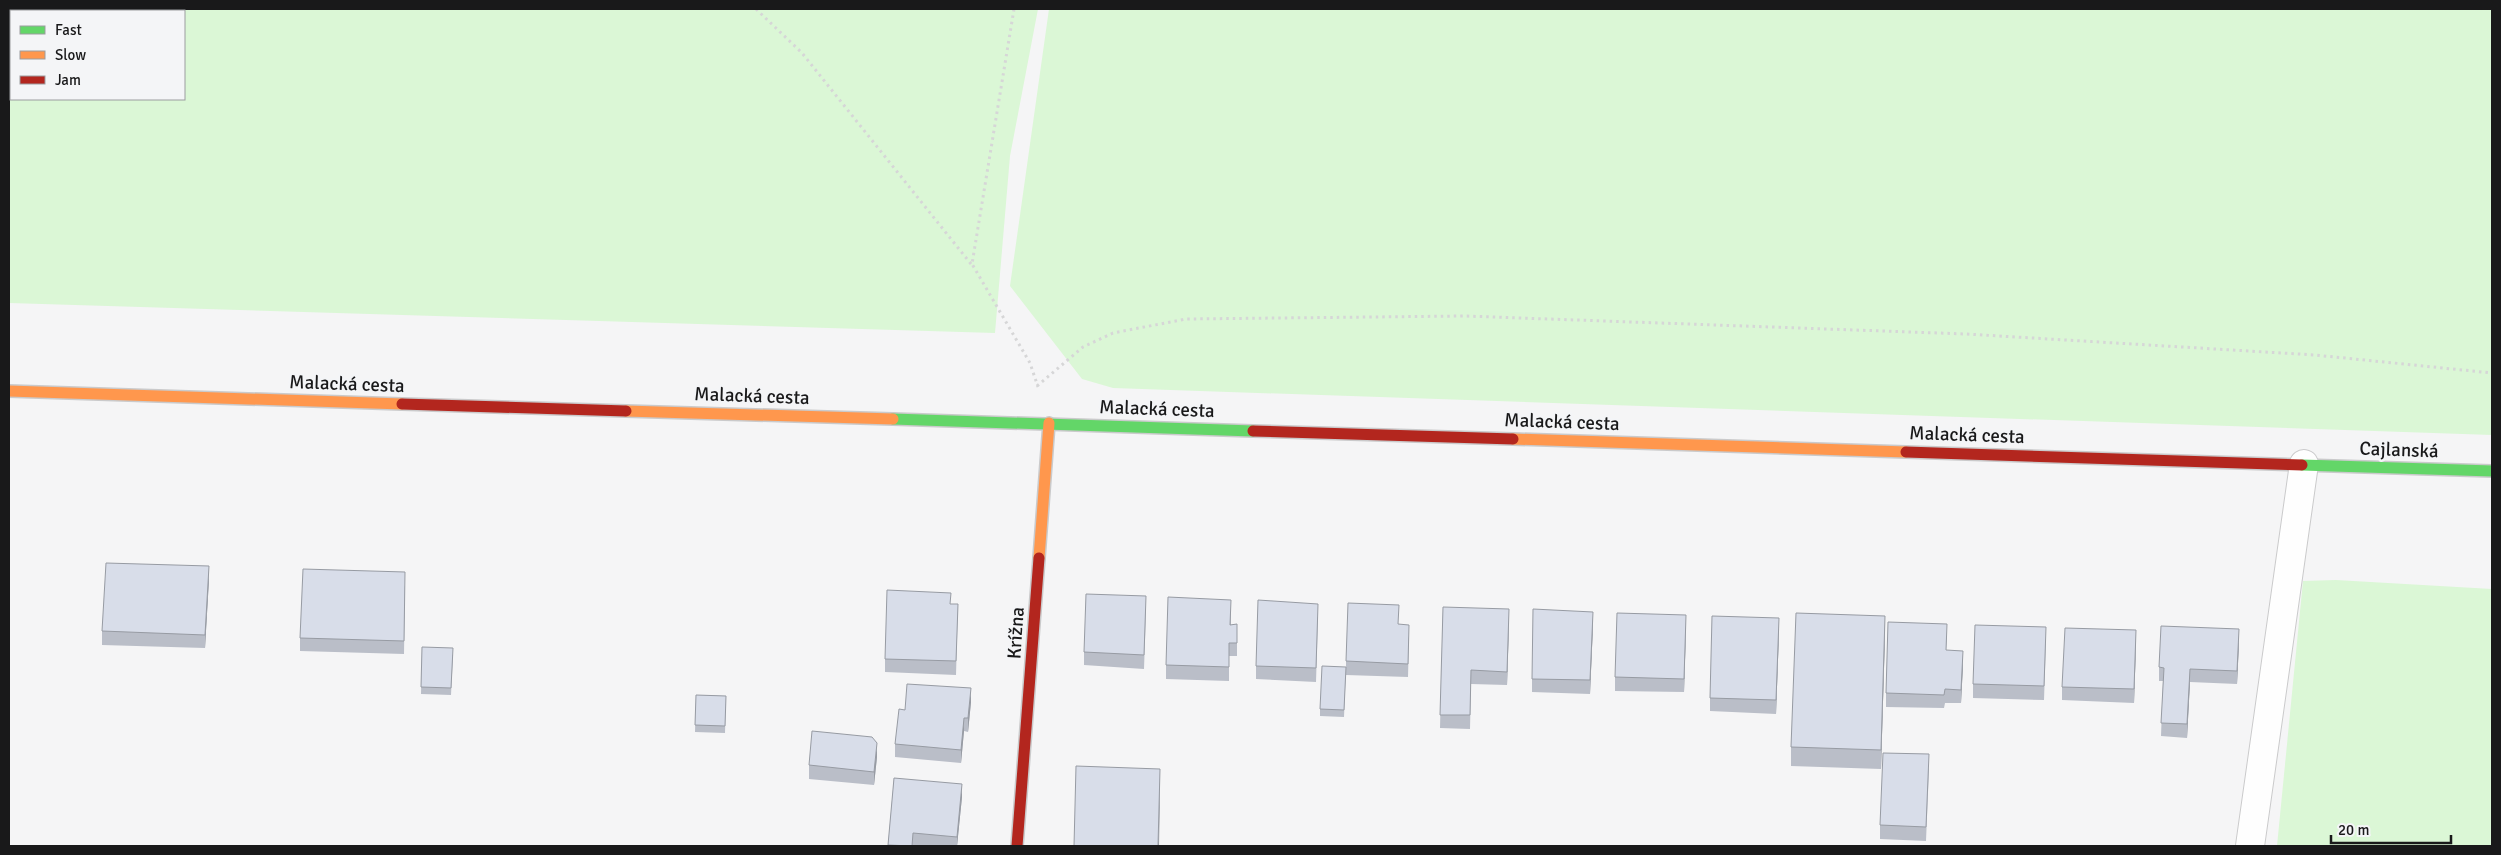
<svg xmlns="http://www.w3.org/2000/svg" width="2501" height="855" font-family="Signika,sans-serif">
  <style>
    .green { fill: #dbf7d6; fill-rule: evenodd }
    .lines { fill: none; stroke-linecap: round; stroke-linejoin: round }
    .street-casing { stroke: #cacacb; stroke-width: 30 }
    .fast-casing { stroke: #cacacb; stroke-width: 14 }
    .slow-casing { stroke: #cacacb; stroke-width: 14 }
    .jam-casing { stroke: #cacacb; stroke-width: 14 }
    .path { stroke: #d6d6d7; stroke-width: 3; stroke-dasharray: 2.5 4; stroke-linecap: butt }
    .street { stroke: #fefefe; stroke-width: 28 }
    .fast { stroke: #63d668; stroke-width: 11 }
    .slow { stroke: #ff974d; stroke-width: 11 }
    .jam { stroke: #b3261e; stroke-width: 11 }
    .wall { fill: #babec8 }
    .shaded-wall { fill: #979ba3 }
    .building { fill: #d8dde9; stroke: #979ba3 }
    .labels { text-anchor: middle; dominant-baseline: central; stroke-width: 5; stroke-linejoin: round; paint-order: stroke }
    .street-label { font-size: 19px; fill: #19191a; stroke: #f4f5f7 }
  </style>
  <rect width="100%" height="100%" fill="#f5f5f6"/>
  <path class="green" d="M9,9h1029l-28,147 -15,177 -986,-30zM11,11h173v88h-173z
    M1049,9h1443v426l-1379,-47 -31,-9 -72,-93z
    M2336,580l156,9v257h-215l26,-265z"/>
  <g class="lines">
    <defs>
      <path id="street" d="M2250,846l54,-382"/>
      <path id="fast" d="M893,419l360,12
        M2302,465l190,6"/>
      <path id="slow" d="M9,391l393,13
        M626,411l267,8
        M1513,439l393,13
        M1039,558l10,-135"/>
      <path id="jam" d="M402,404l224,7
        M1253,431l260,8
        M1906,452l396,13
        M1017,846l22,-288"/>
    </defs>
    <use href="#street" class="street-casing"/>
    <use href="#fast" class="fast-casing"/>
    <use href="#slow" class="slow-casing"/>
    <use href="#jam" class="jam-casing"/>
    <path class="path" d="M756,9l46,44 169,211
      M1014,9l-42,255 58,99 8,24
      M1037,386l46,-39 30,-14 73,-14 279,-3 501,18 349,21 177,18"/>
    <use href="#street" class="street"/>
    <use href="#fast" class="fast"/>
    <use href="#slow" class="slow"/>
    <use href="#jam" class="jam"/>
  </g>
  <path class="wall" d="M209,579l-4,69 -103,-3v-14z
    M405,586l-1,68 -104,-3v-13z
    M951,604h7l-2,71 -71,-3v-13z
    M1443,607l66,16 -2,62 -36,-1 -1,45 -30,-1z
    M1146,610l-2,59 -60,-4v-13z
    M1231,613v12l6,-1v32h-8v25l-63,-2v-14z
    M1318,617l-2,65 -60,-3v-13z
    M1399,624l10,14 -1,39 -62,-2v-14z
    M1593,625l-3,69 -58,-2v-13z
    M1686,628l-2,64 -69,-1v-14z
    M1779,632l-3,82 -66,-3v-13z
    M1885,635l-4,134 -90,-3v-19z
    M1947,637l-1,13 17,15 -2,38h-16l-1,5 -58,-1v-14z
    M2046,640l-2,60 -71,-2v-14z
    M2239,643l-2,41 -47,-2 -3,56 -26,-2 2,-55h-4v-14z
    M2136,644l-2,59 -72,-3v-13z
    M422,647l31,8 -2,40 -30,-1z
    M1346,667l-2,50 -24,-1v-7z
    M696,695l30,1 -1,37 -30,-1z
    M971,702l-3,30 -4,-1 -3,32 -66,-6v-13l10,-34z
    M877,757l-3,28 -65,-6v-14z
    M1929,768l-3,73 -46,-2v-14z
    M894,778l68,19 -5,49h-69z"/>
  <path class="shaded-wall" d="M209,566v13l-4,69v-13z
    M1509,609v14l-2,62v-13z
    M1593,612v13l-3,69v-14z
    M1686,615v13l-2,64v-13z
    M1885,616v19l-4,134v-19z
    M1779,618v14l-3,82v-14z
    M2239,629v14l-2,41v-13z
    M2136,630v14l-2,59v-14z
    M1963,651v14l-2,38v-13z
    M2190,669v13l-3,56v-14z
    M971,688v14l-3,30v-14z
    M964,718v13l-3,32v-13z
    M877,743v14l-3,28v-13z
    M1160,769v23l-1,54h-1z
    M962,784v13l-5,49v-9z"/>
  <path class="building" d="M106,563l103,3 -4,69 -103,-4z
    M303,569l102,3 -1,69 -104,-3z
    M887,590l64,3 -1,11h8l-2,57 -71,-2z
    M1086,594l60,2 -2,59 -60,-3z
    M1168,597l63,3 -1,25 7,-1v19h-8v24l-63,-2z
    M1258,600l60,4 -2,64 -60,-2z
    M1348,603l51,2 -1,19 11,1 -1,39 -62,-3z
    M1443,607l66,2 -2,63 -36,-2 -1,45h-30z
    M1533,609l60,3 -3,68 -58,-1z
    M1617,613l69,2 -2,64 -69,-2z
    M1796,613l89,3 -4,134 -90,-3z
    M1712,616l67,2 -3,82 -66,-2z
    M1888,622l59,2 -1,26 17,1 -2,39 -16,-1 -1,6 -58,-2z
    M1975,625l71,2 -2,59 -71,-2z
    M2161,626l78,3 -2,42 -47,-2 -3,55 -26,-1 3,-55 -5,-1z
    M2065,628l71,2 -2,59 -72,-2z
    M422,647l31,1 -2,40 -30,-1z
    M1322,666l24,1 -2,43 -24,-1z
    M907,684l64,4 -3,30h-4l-3,32 -66,-6 4,-35 6,1z
    M696,695l30,1 -1,30 -30,-1z
    M812,731l60,6 5,6 -3,29 -65,-7z
    M1883,753l46,1 -3,73 -46,-2z
    M1076,766l84,3 -2,77h-84z
    M894,778l68,6 -5,53 -44,-4 -1,13 -24,-1z"/>
  <g class="labels">
    <g class="street-label">
      <text transform="translate(347 384) rotate(2)">Malacká cesta</text>
      <text transform="translate(752 396) rotate(2)">Malacká cesta</text>
      <text transform="translate(1157 409) rotate(2)">Malacká cesta</text>
      <text transform="translate(1562 422) rotate(2)">Malacká cesta</text>
      <text transform="translate(1967 435) rotate(2)">Malacká cesta</text>
      <text transform="translate(2399 450) rotate(2)">Cajlanská</text>
      <text transform="translate(1016 633) rotate(-86)">Krížna</text>
    </g>
  </g>
  <rect width="2501" height="855" fill="none" stroke="#19191a" stroke-width="20"/>
  <rect x="10" y="10" width="175" height="90" fill="#f4f5f7" stroke="#9c9d9f"/>
  <rect x="20" y="26" width="25" height="8" fill="#63d668" stroke="#9c9d9f"/>
  <text x="55" y="35" font-size="15" fill="#19191a">Fast</text>
  <rect x="20" y="51" width="25" height="8" fill="#ff974d" stroke="#9c9d9f"/>
  <text x="55" y="60" font-size="15" fill="#19191a">Slow</text>
  <rect x="20" y="76" width="25" height="8" fill="#b3261e" stroke="#9c9d9f"/>
  <text x="55" y="85" font-size="15" fill="#19191a">Jam</text>
  <path d="M2331 835v8h120v-8" fill="none" stroke="#19191a" stroke-width="2.5"/>
  <text x="2338" y="835" font-size="15" fill="#19191a" stroke="#f4f5f7" stroke-width="4" paint-order="stroke">20 m</text>
</svg>
